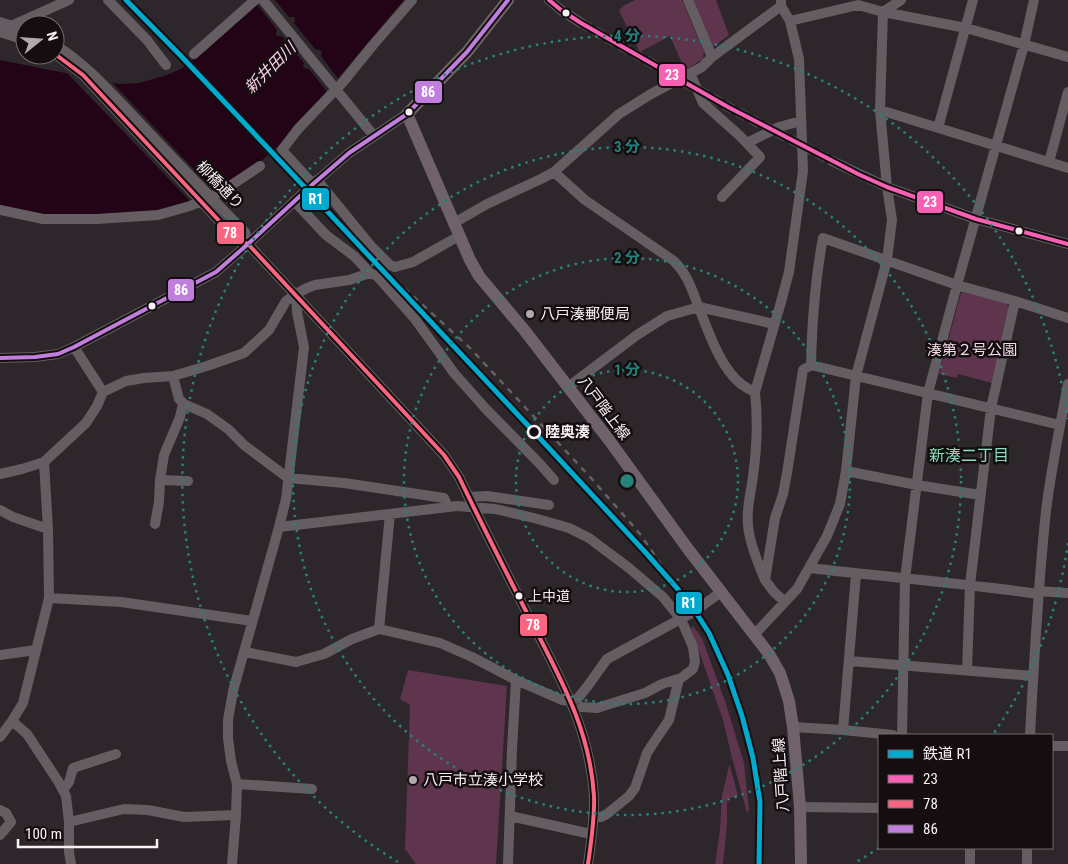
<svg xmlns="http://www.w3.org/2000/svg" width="1068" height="864" font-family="'Roboto Condensed','Noto Sans JP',sans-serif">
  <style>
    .green { fill: #5f344d }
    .water { fill: #230417 }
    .pier { fill: #2d262a }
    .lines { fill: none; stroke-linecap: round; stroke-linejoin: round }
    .minor-tunnel { stroke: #4c4448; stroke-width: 10; stroke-dasharray: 10 5; stroke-linecap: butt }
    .minor { stroke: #645d61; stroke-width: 10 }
    .major { stroke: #6f626a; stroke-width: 12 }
    .rail { stroke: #656063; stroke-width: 2.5; stroke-dasharray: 6 6; stroke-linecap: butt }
    .bus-1-casing { stroke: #140e11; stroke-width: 8 }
    .bus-2-casing { stroke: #140e11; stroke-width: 8 }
    .bus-3-casing { stroke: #140e11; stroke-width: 8 }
    .bus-1 { stroke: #f860b3; stroke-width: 4 }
    .bus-2 { stroke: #fa6682; stroke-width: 4 }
    .bus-3 { stroke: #c07fdc; stroke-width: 4 }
    .rail-1-casing { stroke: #140e11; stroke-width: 9 }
    .rail-1 { stroke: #00a9ce; stroke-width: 5 }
    .ring { fill: none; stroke: #26827b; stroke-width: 2.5; stroke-dasharray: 2.5 5 }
    .bus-dot { fill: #f9f0f4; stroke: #140e11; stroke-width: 2 }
    .poi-dot { fill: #b2a9ad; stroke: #140e11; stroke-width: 2 }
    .stop-dot { fill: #140e11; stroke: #f9f0f4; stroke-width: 2.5 }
    .labels { text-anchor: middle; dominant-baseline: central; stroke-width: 5; stroke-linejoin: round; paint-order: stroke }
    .bus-label { font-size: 14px; fill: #f9f0f4; stroke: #140e11; text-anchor: start }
    .street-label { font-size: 15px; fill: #f9f0f4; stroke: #140e11 }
    .poi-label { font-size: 15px; fill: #f9f0f4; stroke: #140e11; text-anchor: start }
    .park-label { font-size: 15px; fill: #f2dce7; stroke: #140e11 }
    .stop-label { font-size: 15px; font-weight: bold; fill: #f9f0f4; stroke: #140e11; text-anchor: start }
    .water-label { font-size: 16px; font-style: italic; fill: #f8cce3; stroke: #140e11 }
    .neighbourhood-label { font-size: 16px; fill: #86deba; stroke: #140e11 }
    .centre { fill: #26827b; stroke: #140e11; stroke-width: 2.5 }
    .ring-label { font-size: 15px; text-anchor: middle; font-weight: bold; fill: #26827b; stroke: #140e11; stroke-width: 5; stroke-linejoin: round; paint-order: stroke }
    .line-badge { stroke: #140e11; stroke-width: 2 }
    .badge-label { font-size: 14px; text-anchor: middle; font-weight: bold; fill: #fff }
  </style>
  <rect width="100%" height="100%" fill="#2d262a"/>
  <path class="green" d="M635,0h47l22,52 -1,7 -18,11 -15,-34 -30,16 -21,-41 4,-5z
    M692,0h24l13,35 -17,13z
    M967,291l39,12 3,5 -17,75 -34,-9 -1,4 -18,-4 22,-81z
    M693,626l9,12 24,66 18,59 5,47 -2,3 -15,-55 -9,-38 -32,-92z
    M408,670l99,16 -11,178h-80l-11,-15 5,-144 -10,-6z
    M729,766h1l8,30 -11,3v25l-4,40h-8l5,-34 2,-35z"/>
  <path class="water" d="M263,0h141l-88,104 -37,41 -20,18 -37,26 -64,24 -114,2 -44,-9v-146l120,24 19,-1 25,-7 17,-7 19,-14z"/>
  <path class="pier" d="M259,0h16l14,17h5l1,2 -1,4 22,27 2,-1 4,3 -1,4 18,24 -11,13 -19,-24h-2l-4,-2 1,-4 -22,-27h-4l-2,-2 1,-4 -21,-27z
    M190,59l86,92 -6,6 -87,-93z
    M66,72l44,8 107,114 -24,10z"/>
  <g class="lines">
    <path class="minor-tunnel" d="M581,23l147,84 104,54"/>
    <path class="minor" d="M108,0l39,40 19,25
      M263,0l111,136
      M549,0l12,10 20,13
      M688,0l24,57
      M883,12l18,-12
      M790,21l68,-16 25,7 83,16 102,29
      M0,22l25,8
      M13,25l56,-25
      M0,32l25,8
      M55,45c32,19 58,50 84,77 35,37 70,74 106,110l3,12
      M55,54l28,21 154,165 11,4 196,211 15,22c23,48 47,95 71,142 30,59 60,110 64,177 1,21 -3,47 -6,68
      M194,54l61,-54
      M690,73l13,30 37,33 20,21 -38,40
      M880,110l188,58
      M938,128l35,-128
      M747,143l32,-16 22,-6
      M832,161l55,26 89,32 92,25
      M1049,162l19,-70
      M554,172l31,28 89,61c14,14 18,29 25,47 10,25 21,59 42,76 4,3 9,6 14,8
      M317,180l53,65 20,20 5,2 18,-5 46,-26
      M313,184l-31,-34 16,-21 45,-47 30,-37 39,-45
      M294,201l32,34 28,21 16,17
      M0,210l43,9h54l61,-4 32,-9 31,-14 39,-26
      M454,223l33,-19 54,-25 13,-7 65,-58 32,-20 51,-27 10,-10 69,-51v-6
      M1015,301l53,17
      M0,358l35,-1 23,-3 16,-7 142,-75 32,-28 65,-60 36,-31 58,-39
      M811,365c1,-43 4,-85 12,-127l134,47 58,16 -24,107 -21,177 -3,85
      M173,376l6,23 5,5 23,10 21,15 16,16 44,33 56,5 100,15 4,9
      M568,387l69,-52 30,-19 32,-9 75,17
      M103,392l23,-11 18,-3 29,-2 34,-10 37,-13 25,-23 17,-29 10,-7 11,-6 8,-3 34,-5 21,-7 7,3 38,43 39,54 31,35 55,56 14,16
      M846,471l71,14 63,10
      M0,474l22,-5 22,-7 42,-39 11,-17 6,-14 -29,-45
      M160,480l28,1
      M469,497l18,-1 62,9
      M0,510l13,7 35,12
      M155,524l4,-22 1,-22 4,-25 16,-38 2,-9 2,-4
      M279,527l178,-21 38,3 39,9 35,10 20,10 40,30 34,29 17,21 4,8 9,21 2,15 -2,7 -12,9 -19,6 -17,9 -48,15 -15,-1
      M810,568c76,9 152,15 228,26
      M765,580c-6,-14 -16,-39 -17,-55 -2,-16 3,-32 5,-49 4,-28 5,-56 2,-84l26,-90 8,-30 14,-101 -4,-112 -9,-38 -9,-15
      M1038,591l30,2
      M49,598l72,4 131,19
      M785,602l-11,-10 -9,-12 10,-62 8,-24 4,-21 16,-103 8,-5 249,60
      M379,629l11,-115
      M754,635l43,-46 30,-53 13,-32 6,-33 10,-95 31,-116 5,-40 -5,-33 -7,-77 3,-98
      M245,652l51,10 28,-8 28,-15 27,-10 61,14 32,14 44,23 46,20 9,1 7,-3 9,-11 20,-28 88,-48 26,-19
      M0,655l36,-5
      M850,661l183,15
      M12,721l15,13 31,47 8,15 3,26
      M793,727l50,3 50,5
      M843,730l13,-156
      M902,735l3,-156 23,-186 29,-108 67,-240 10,-45
      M1030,735c4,-75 8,-149 16,-224 5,-42 14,-85 22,-127
      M0,737l12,-16 11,-18 26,-105 -1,-69 -4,-67
      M1052,746h16
      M237,784l75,5
      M63,790l6,-8 4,-14 43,-14
      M800,807l79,1
      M0,810l6,3 5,9 -11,13
      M510,816l81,18
      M593,816l8,1 6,-3 22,-18 6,-8 12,-35 5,-8 17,-25 10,-41
      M71,864l-2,-12v-30l55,-13 24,1 36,7 52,-2
      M232,864l4,-49 1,-31 -6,-23 -3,-23v-18l5,-29 46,-164 7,-28 18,-152 -7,-35 -1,-18
      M508,864l4,-115 4,-69
      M970,864v-16
      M1027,864v-16"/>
    <path class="major" d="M508,0l-41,52 -60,62 63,146 9,16 46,55 84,109 79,109 81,105 11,19 9,28 4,26 7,80 1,57"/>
    <path class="rail" d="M369,256l101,92 121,130 50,57 35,52"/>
    <defs>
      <path id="bus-1" d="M549,0l12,10 20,13 147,84 132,68 27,12 89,32 92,25"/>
      <path id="bus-2" d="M55,54l28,21 154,165 11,4 196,211 15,22c23,48 47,95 71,142 30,59 60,110 64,177 1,21 -3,47 -6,68"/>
      <path id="bus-3" d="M0,358l35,-1 23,-3 16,-7 142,-75 32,-28 65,-60 36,-31 58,-39 60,-62 41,-52"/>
    </defs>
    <use href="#bus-1" class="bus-1-casing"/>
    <use href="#bus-2" class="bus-2-casing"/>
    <use href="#bus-3" class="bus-3-casing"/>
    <use href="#bus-1" class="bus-1"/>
    <use href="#bus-2" class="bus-2"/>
    <use href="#bus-3" class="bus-3"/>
    <defs>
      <path id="rail-1" d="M126,0l55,56 101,107 252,269 112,121 30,34 19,24 14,22 19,42 14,41 11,42 7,44 -1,62"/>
    </defs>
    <use href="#rail-1" class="rail-1-casing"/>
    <use href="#rail-1" class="rail-1"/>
  </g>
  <g class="ring">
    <circle cx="627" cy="481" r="111"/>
    <circle cx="627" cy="481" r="223"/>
    <circle cx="627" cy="481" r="334"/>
    <path d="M1068 543A445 445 0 0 1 994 733M879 848A445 445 0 0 1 856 862M398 862A445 445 0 1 1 1068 419"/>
  </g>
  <g class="bus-dot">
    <circle cx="566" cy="13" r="4.5"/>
    <circle cx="409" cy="112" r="4.5"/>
    <circle cx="1019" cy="231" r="4.5"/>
    <circle cx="152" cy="306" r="4.5"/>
    <circle cx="519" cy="596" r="4.5"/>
  </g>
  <g class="poi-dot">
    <circle cx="530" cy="314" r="5"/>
    <circle cx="413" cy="780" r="5"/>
  </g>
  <circle class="stop-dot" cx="534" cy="432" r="6"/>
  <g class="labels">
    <g class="bus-label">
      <text x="528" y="596">上中道</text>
    </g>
    <g class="street-label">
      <text transform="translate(220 185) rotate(46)">柳橋通り</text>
      <text transform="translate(604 408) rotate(53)">八戸階上線</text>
      <text transform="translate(781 775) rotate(-94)">八戸階上線</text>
    </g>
    <g class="poi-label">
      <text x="540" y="314">八戸湊郵便局</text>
      <text x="423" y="780">八戸市立湊小学校</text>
    </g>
    <g class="park-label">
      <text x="972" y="350">湊第２号公園</text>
    </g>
    <g class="stop-label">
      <text x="545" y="432">陸奥湊</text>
    </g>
    <g class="water-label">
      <text transform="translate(270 68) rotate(-45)">新井田川</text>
    </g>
    <g class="neighbourhood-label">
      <text x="969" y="455">新湊二丁目</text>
    </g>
  </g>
  <circle cx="627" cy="481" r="8" class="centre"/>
  <g class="ring-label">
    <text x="627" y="41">4 分</text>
    <text x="627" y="152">3 分</text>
    <text x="627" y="263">2 分</text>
    <text x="627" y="375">1 分</text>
  </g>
  <g class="line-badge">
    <rect x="658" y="63" width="28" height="24" rx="5" fill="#f860b3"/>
    <rect x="414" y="80" width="29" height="24" rx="5" fill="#c07fdc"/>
    <rect x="301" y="187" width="29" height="24" rx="5" fill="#00a9ce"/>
    <rect x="916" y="190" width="28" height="24" rx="5" fill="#f860b3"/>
    <rect x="216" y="221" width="29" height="24" rx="5" fill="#fa6682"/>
    <rect x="167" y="278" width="28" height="24" rx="5" fill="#c07fdc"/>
    <rect x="675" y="591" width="28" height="24" rx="5" fill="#00a9ce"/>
    <rect x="519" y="613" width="29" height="24" rx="5" fill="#fa6682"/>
  </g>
  <g class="badge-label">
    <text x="672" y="80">23</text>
    <text x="428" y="97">86</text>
    <text x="316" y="204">R1</text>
    <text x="930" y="207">23</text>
    <text x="230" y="238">78</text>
    <text x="181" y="295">86</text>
    <text x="689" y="608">R1</text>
    <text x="533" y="630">78</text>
  </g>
  <rect x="878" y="734" width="175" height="115" fill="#140e11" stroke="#70686c"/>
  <rect x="888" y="750" width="25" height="8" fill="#00a9ce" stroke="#70686c"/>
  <text x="923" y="759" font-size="15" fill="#f9f0f4">鉄道 R1</text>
  <rect x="888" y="775" width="25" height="8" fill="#f860b3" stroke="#70686c"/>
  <text x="923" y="784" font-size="15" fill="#f9f0f4">23</text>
  <rect x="888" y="800" width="25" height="8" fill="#fa6682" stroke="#70686c"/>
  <text x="923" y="809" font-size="15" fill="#f9f0f4">78</text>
  <rect x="888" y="825" width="25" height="8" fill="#c07fdc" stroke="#70686c"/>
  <text x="923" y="834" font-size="15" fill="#f9f0f4">86</text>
  <g transform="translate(40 40) rotate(73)"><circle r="24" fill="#140e11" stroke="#70686c"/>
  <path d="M0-4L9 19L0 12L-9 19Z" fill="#b2a9ad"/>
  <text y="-8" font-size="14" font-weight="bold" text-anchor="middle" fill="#f9f0f4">N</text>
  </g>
  <path d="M18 839v8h139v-8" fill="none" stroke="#f9f0f4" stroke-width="2.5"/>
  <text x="25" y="839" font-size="15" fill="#f9f0f4" stroke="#140e11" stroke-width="4" paint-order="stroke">100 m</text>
</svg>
